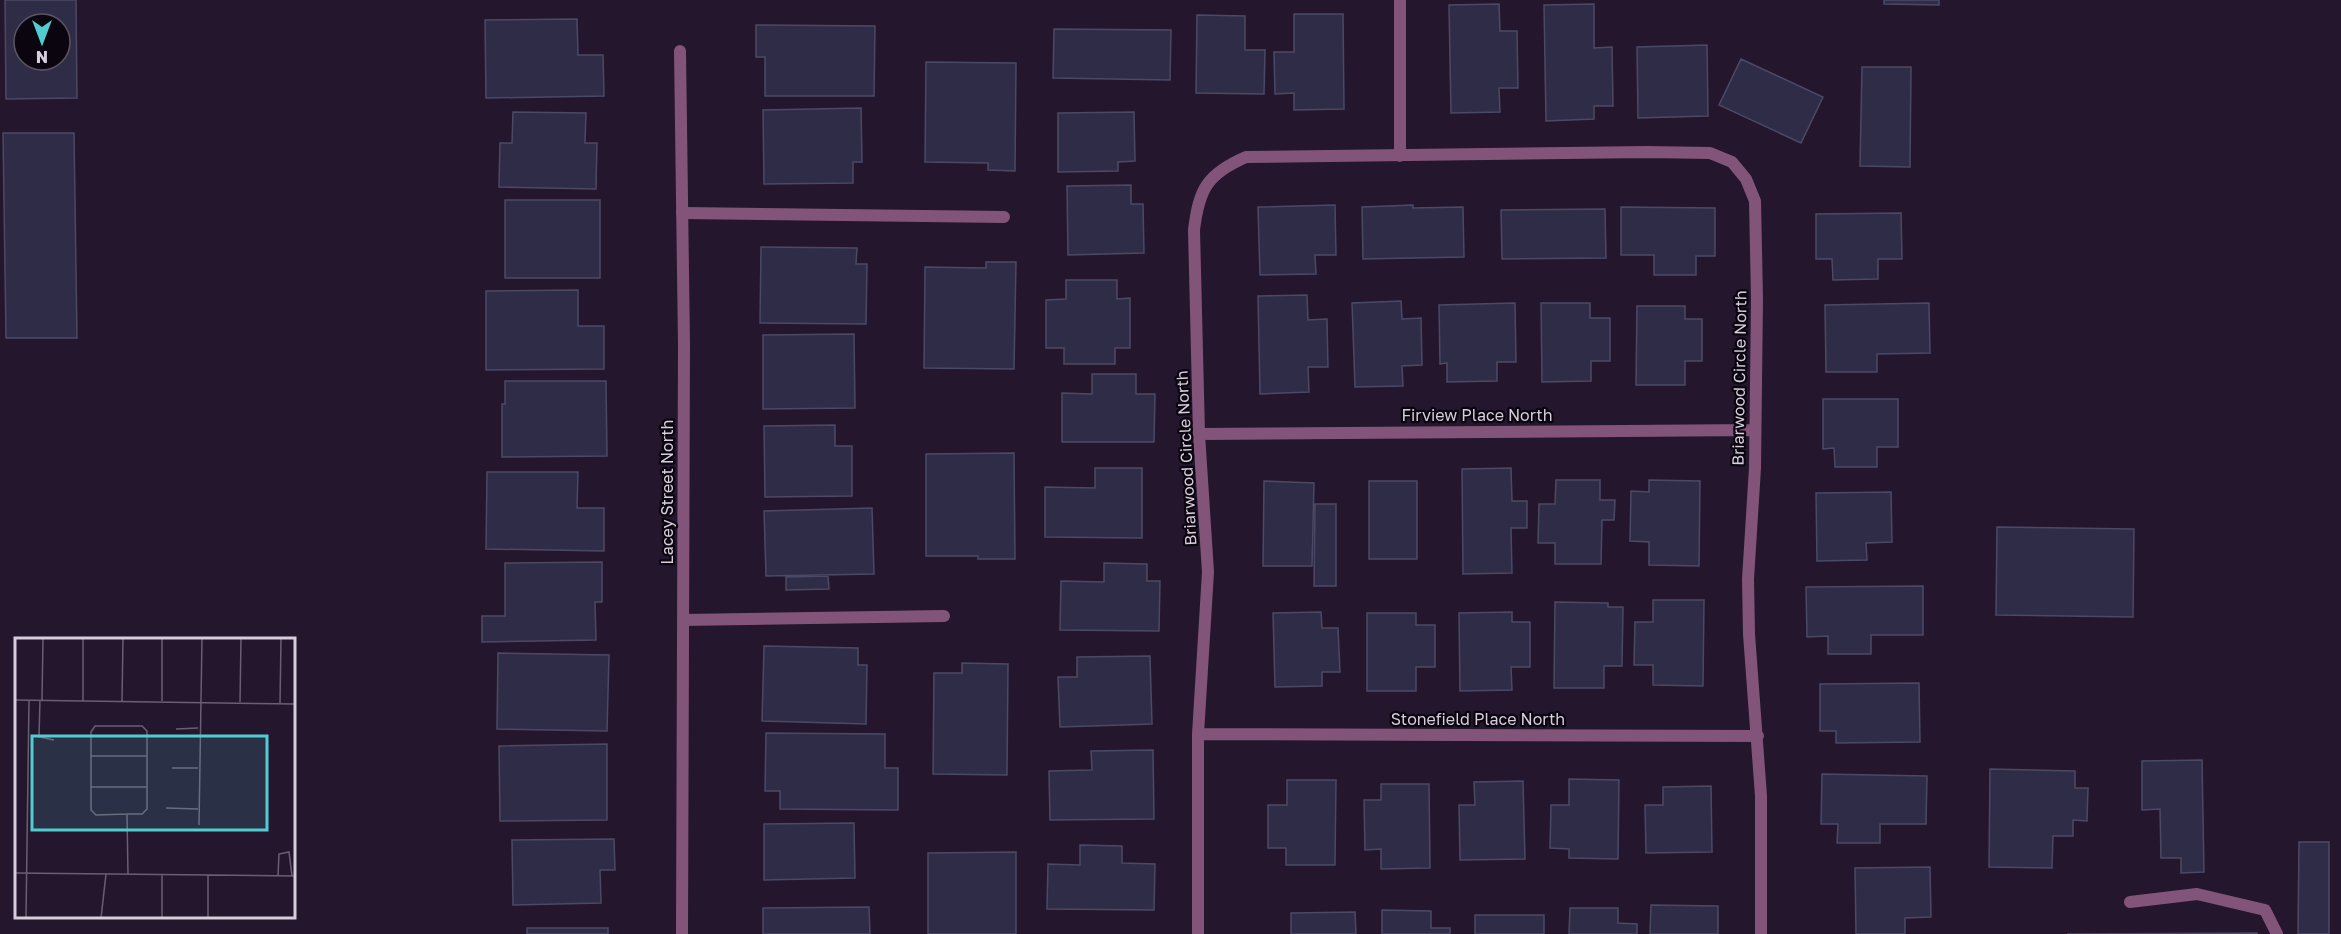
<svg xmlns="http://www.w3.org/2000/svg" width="2341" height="934" font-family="'Golos Text',sans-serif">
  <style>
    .building { fill: #2f2c47; stroke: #4c4966; stroke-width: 1.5; fill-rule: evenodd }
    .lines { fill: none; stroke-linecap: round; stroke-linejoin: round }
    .lane { stroke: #835479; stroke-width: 12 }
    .street { stroke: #835479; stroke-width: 12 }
    .labels { text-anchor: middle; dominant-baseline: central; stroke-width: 4.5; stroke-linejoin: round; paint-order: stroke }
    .street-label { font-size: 16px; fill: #d6cddd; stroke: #0a050e }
    .inset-road { fill: none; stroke: #6b5f73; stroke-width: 1.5 }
    .view { fill: #51ccd1; fill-opacity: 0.15; stroke: #51ccd1; stroke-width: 3 }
    .inset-edge { fill: none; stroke: #d6cddd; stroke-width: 3 }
  </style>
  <rect width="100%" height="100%" fill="#24162d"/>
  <path class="building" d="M5,0h71l1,98 -71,1zM24,24h36v36h-36z
    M1884,0h55v5l-55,-1z
    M1499,4l1,27h17l1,57h-19l1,24 -49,1 -2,-108z
    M1594,4v44l18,-1 1,59h-19v13l-48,2 -2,-116z
    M1294,14h49l1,95 -50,1v-17l-19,1 -1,-42h20z
    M1197,15l48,1v34h20l-1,44 -68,-1z
    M577,19l1,36h25l1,41 -118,2 -1,-78z
    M756,25l119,1 -1,70h-109v-39h-9z
    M1054,29l117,1 -1,50 -117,-2z
    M1707,45l1,71 -70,2 -1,-71z
    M1741,59l82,38 -22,46 -82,-38z
    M926,62l90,1 -1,108 -27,-1v-7l-63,-1z
    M1862,67h49l-1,100 -50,-1z
    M861,108l1,54h-9v21l-89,1 -1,-74z
    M513,112l73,1 -1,30h12l-1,46 -97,-2 1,-44h12z
    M1134,112l1,49 -17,1v9l-60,1v-59z
    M3,133h71l3,205h-71z
    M1131,185v19h12l1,49 -76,2 -1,-69z
    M505,200h95v78h-95z
    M1335,205l1,50h-21l1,19 -56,1 -2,-68z
    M1413,205v3l50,-1 1,50 -101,2 -1,-52z
    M1621,207l94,1v48h-19v19h-42v-20h-33z
    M1605,209l1,49 -104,1 -1,-49z
    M1901,213l1,46h-24v20l-45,1 -1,-21h-16v-45z
    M761,247l96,1 -1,16h11l-1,60 -106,-1z
    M986,262h30l-2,107 -90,-1 1,-101 61,1z
    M1066,280h51v19l13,-1v50h-15v16h-51v-16h-18v-48l20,-1z
    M578,290v36h26v43l-118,1v-79z
    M1307,295l1,25 19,-1 1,48h-20l1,25 -49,2 -2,-98z
    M1401,301l1,18 19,-1 1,47 -20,1 1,20 -48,1 -3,-84z
    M1515,303l1,59h-19v19l-50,1v-19l-7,1 -1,-59z
    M1541,303h49v15h20v43h-19v20l-49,1z
    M1929,303l1,50 -53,1v18h-51l-1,-67z
    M1637,306h48v13h17v42h-17v24h-49z
    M854,334l1,74 -92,1v-74z
    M1092,374h44v20h19l-1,48h-92v-49l30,1z
    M505,381h101l1,75 -105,1v-53h3z
    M1823,399h75v48h-21v20h-42l-1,-19 -11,1z
    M835,425v21h17v50l-87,1 -1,-71z
    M1014,453l1,106h-37v-3h-52v-102z
    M1095,468h47v70l-97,-1v-50l50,1z
    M1511,468l1,33h15v27h-16l1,45 -49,1 -1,-105z
    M487,472h91l-1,36h27v43l-118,-2z
    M1556,480h44v20h15l-1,20h-12l-1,44h-46v-21h-17l1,-39h16z
    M1649,480l51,1 -1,85 -50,-1v-23l-19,-1 1,-50 18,1z
    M1264,481l50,2 -2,83h-49z
    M1369,481h48v78h-48z
    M1891,492l1,50 -26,1 1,17 -50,1 -1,-68z
    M1315,504h21v82h-22z
    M872,508l2,66 -108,2 -2,-65z
    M1997,527l137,2 -1,88 -137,-2z
    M602,562v40h-7l1,38 -114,2v-26h23v-53z
    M1104,563l43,1v17h13l-1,50 -99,-1 1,-49 43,1z
    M828,576l1,13 -43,1v-13z
    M1923,586v49h-52v19h-43v-18l-21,1 -1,-50z
    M1653,600h51l-1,86 -50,-1v-20h-19l1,-43h18z
    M1555,602l53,1v4h15l-1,59h-18v22h-50z
    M1321,612l1,16h16l2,44h-18v14l-47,1 -2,-74z
    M1512,612v10h18v45h-19l1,23 -52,1 -1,-78z
    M1367,613h49v12h19v42h-19v24h-49z
    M764,646l94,2v17h9l-1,59 -104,-3z
    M498,653l111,2 -2,76 -110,-2z
    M1150,656l2,68 -92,3 -2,-50h19v-20z
    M962,663l46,1 -1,111 -74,-1 1,-101h28z
    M1919,683l1,59 -84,1v-12h-16v-47z
    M766,733l119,1v34h13v42l-118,-1v-18h-15z
    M607,744v76l-107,1 -1,-75z
    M1153,750l1,69 -104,1 -1,-49 43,-1 -1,-19z
    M2202,760l2,112 -23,1v-15h-20l-1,-49 -18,1v-49z
    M1990,769l85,2v17h13l-1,33 -14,-1v16h-20l-1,32 -63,-1z
    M1822,774l105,2 -1,48h-46v19h-43l1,-19h-17z
    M1569,779l50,1 -1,79 -49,-1v-9l-19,-1 1,-43h18z
    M1287,780h49l-1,85h-49v-17h-18v-43h19z
    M1523,781l2,78 -65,1 -1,-55h16l-1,-23z
    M1381,784h48l1,84 -49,1v-20l-16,1 -1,-50h17z
    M1711,786l1,66 -66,1 -1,-48h18v-18z
    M854,823l1,55 -91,2v-56z
    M614,839l1,31h-15l1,33 -88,2 -1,-65z
    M2299,842h30v92h-31z
    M1080,845l42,1v17l33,1 -1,46 -107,-1 1,-45 32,1z
    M1016,852v82h-88v-81z
    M1930,867l1,50 -26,1v16h-49l-1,-66z
    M1651,905l67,1v28h-68z
    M869,907l1,27h-107v-26z
    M1570,908h48v15l19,1v10h-68z
    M1382,910l49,1v17h19v6h-68z
    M1355,912l1,22h-65v-21z
    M1475,915h69v19h-69z
    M527,928h81v6h-81z
    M2257,933v1h-190z"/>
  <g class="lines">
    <path class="lane" d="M682,213l322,4
      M683,620l261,-4
      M2130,902l67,-8 68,16 12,24"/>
    <path class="street" d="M680,51l4,294 -2,589
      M1400,156v-156
      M1199,434l556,-4
      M1198,734l560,2
      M1198,934v-200l10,-162 -9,-138 -5,-204c5,-41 13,-56 52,-73l401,-5 63,1 22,9 14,17 9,22 2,98 -2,169 -7,111 1,55 12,162v138"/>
  </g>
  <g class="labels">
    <g class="street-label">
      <text transform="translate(1739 378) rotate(-89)">Briarwood Circle North</text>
      <text x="1477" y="415">Firview Place North</text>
      <text transform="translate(1186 458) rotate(-93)">Briarwood Circle North</text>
      <text transform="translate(667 492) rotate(-90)">Lacey Street North</text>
      <text x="1478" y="719">Stonefield Place North</text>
    </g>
  </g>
  <g transform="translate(15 638)">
    <rect width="280" height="280" fill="#24162d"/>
    <path class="inset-road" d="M0,62l281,4M25,62l-1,37 15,3M27,62l1,-62M68,63v-63M107,63l1,-63M147,63v-63M225,64l1,-64M265,65l1,-65M161,91l22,-1M76,118h56M157,130h26M76,149h56M151,170l32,1M112,176h15l5,-5v-78l-5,-5h-47l-4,6v78l5,5 31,-1 1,60M184,187l3,-187M0,235l281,3M147,237v43M263,238l1,-22 10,-2 3,24M11,280l3,-218M86,280l5,-44M193,280v-43"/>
    <path class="view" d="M17,98h235v94h-235z"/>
    <rect width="280" height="280" class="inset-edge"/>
  </g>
  <g transform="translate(42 42) rotate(180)"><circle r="28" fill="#0a050e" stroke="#5c5561" stroke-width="1.5"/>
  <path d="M0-4.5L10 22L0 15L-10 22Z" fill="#51ccd1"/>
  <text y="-9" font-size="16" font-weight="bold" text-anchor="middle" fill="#d6cddd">N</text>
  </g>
</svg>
